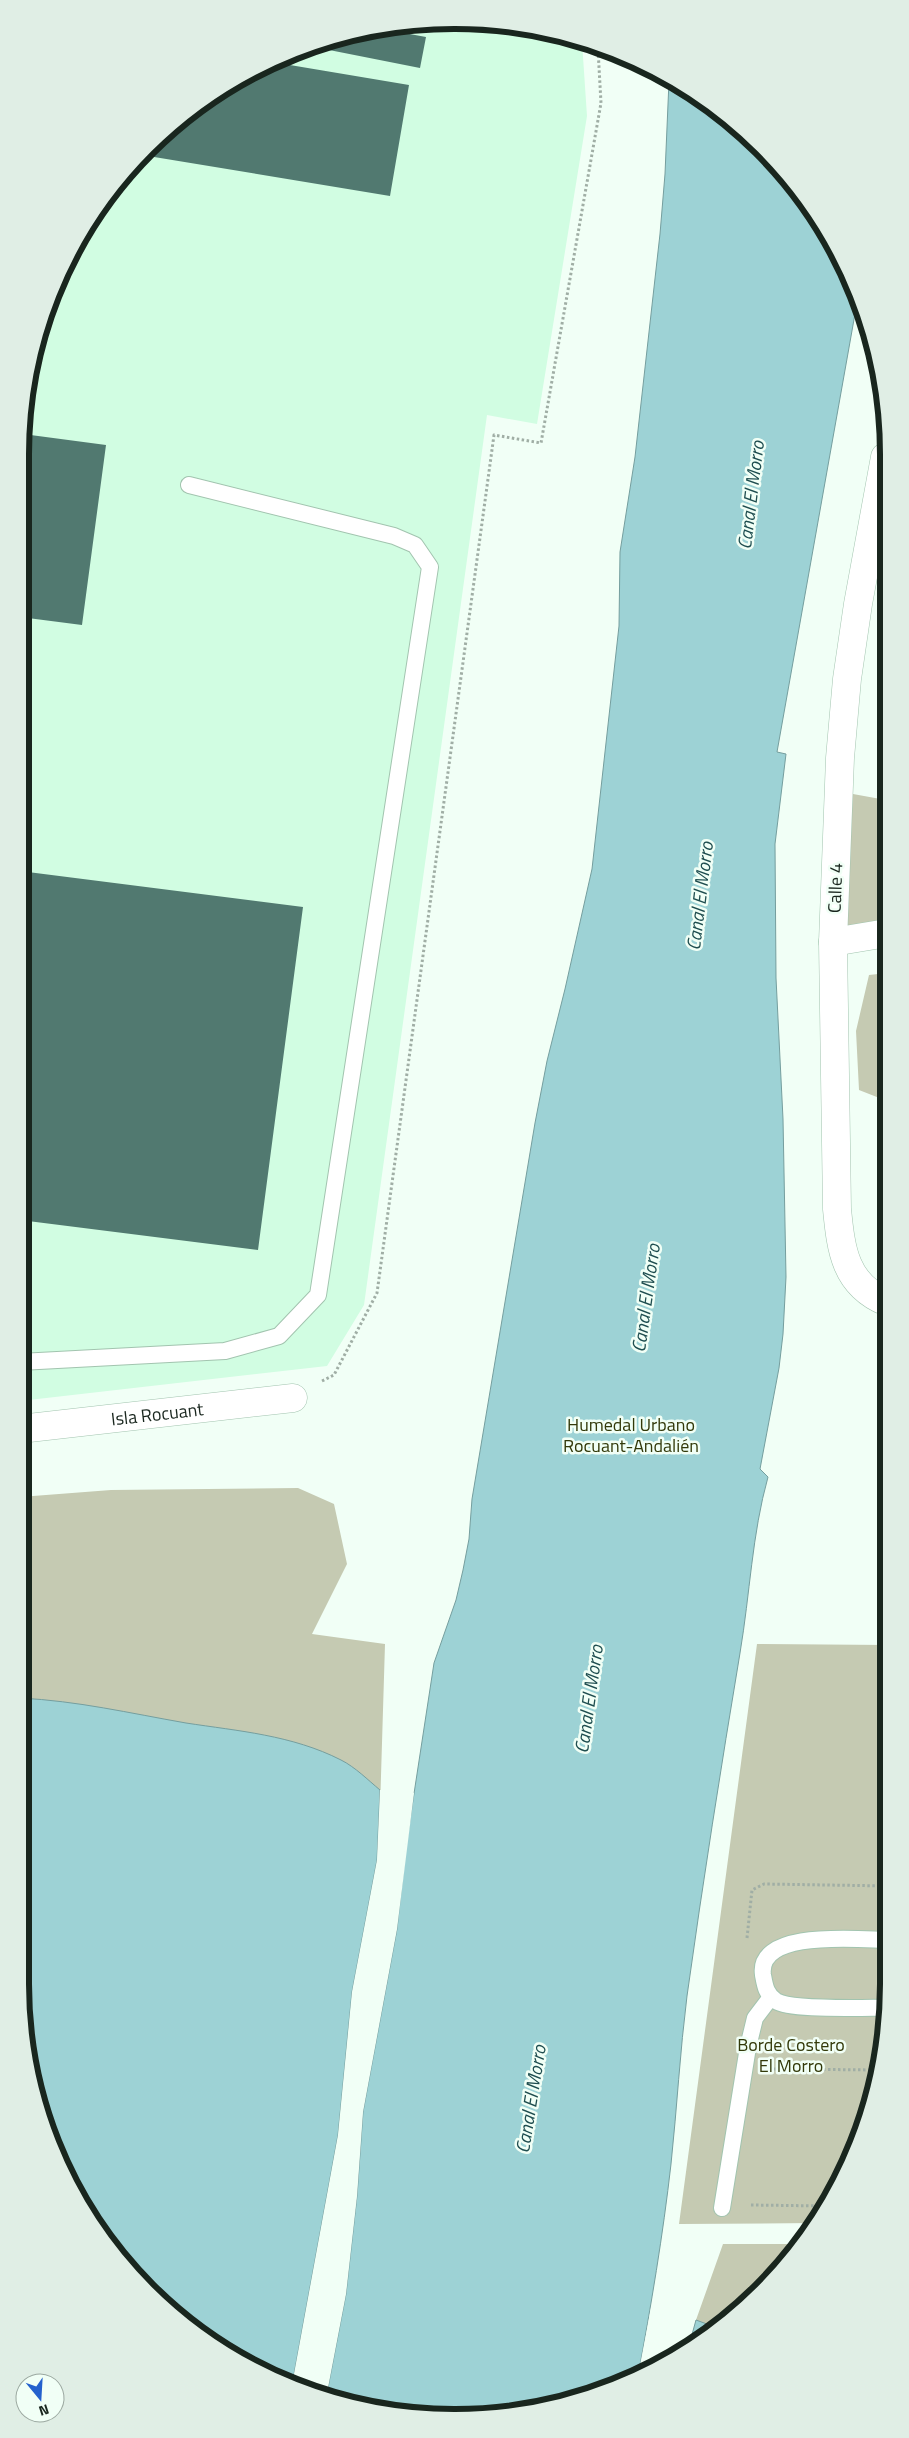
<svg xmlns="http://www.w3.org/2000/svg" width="909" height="2438" font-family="'Titillium Web',sans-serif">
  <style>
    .built { fill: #d1fde2 }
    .green { fill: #c5cab2 }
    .water { fill: #9dd2d5; stroke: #759e9e }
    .pier { fill: #f1fff6 }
    .building { fill: #517970 }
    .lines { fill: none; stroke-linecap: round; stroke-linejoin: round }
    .service-casing { stroke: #a2c4af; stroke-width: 18 }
    .minor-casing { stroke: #a2c4af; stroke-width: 29 }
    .path { stroke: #a0aea5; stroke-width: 3; stroke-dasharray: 2.5 2.5; stroke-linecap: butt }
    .service { stroke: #fff; stroke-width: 16 }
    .minor { stroke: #fff; stroke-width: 28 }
    .labels { text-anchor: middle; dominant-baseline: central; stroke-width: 5; stroke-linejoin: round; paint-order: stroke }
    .street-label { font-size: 18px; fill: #19261e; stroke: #f1fff6 }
    .park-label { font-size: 18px; fill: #323909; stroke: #f1fff6 }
    .water-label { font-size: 19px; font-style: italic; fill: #1e4d4f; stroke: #f1fff6 }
    .rim { fill: none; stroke: #19261e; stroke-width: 6 }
  </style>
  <rect width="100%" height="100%" fill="#f1fff6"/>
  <path class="built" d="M483,21l84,14 15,7 5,74 -50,308 -50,-9 -123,890 -37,61 -307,35v-946l15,-113 30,-80 45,-72 58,-62 70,-50 77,-35 83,-19z"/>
  <path class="green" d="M842,792l44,8 1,131 -52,9z
    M887,973v128l-28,-11 -3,-59 13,-56z
    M298,1488l36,16 13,60 -35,70 73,10 -5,165 -28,183 -14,143 -46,250 -54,-25 -110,-90 -50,-70 -35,-77 -23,-140v-486l91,-7z
    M757,1644l131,1 1,338 -15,113 -30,80 -29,47 -136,1z
    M723,2244h79l-112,104 6,-28z"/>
  <path class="water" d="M669,81l27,12 85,75 75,120 2,9 -81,455 9,2 -11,90 1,134 7,141 3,158 -3,57 -4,34 -19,101 8,8c-16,57 -18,117 -28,176 -19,114 -37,228 -53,343 -7,55 -10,112 -16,168 -8,71 -20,142 -33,212l-17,9 -81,25 -142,4 -72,-16 20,-104 11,-98 6,-84 34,-183 9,-83 28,-183 22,-63 7,-30 6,-31 3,-40 63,-376 12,-62 18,-72 27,-120 27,-243 1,-74 15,-95 25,-223 5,-60z
    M20,1698c58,3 109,15 166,25 52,8 106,12 155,37 14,7 27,20 39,30l-3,70 -25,132 -14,143 -46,250 -54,-25 -110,-90 -50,-70 -35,-77 -23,-140z
    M696,2320l19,7 -19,18 -8,4z"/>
  <path class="pier" d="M380,1790h3v19l-4,51 -25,133 -14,143 -46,250 -2,-1 46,-250 14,-143 25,-132z
    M412,1792l2,1 -17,136 -34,183 -6,84 -11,98 -20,104 -2,-1 19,-104 11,-97 6,-85 34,-182z
    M651,2308l2,1 -12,65 -3,2z"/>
  <path class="building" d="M388,26v4l38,7 -6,31 -111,-22z
    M272,62l137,23 -19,111 -248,-41 26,-27 70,-50z
    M23,434l83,11 -24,180 -62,-8v-163z
    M20,871l283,36 -45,343 -238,-30z"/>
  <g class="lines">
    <defs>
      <path id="service" d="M20,1362l205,-11 54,-15 39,-41 112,-728 -15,-22 -21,-9 -205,-51
        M886,2008c-22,-1 -94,3 -110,-7 -10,-7 -11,-15 -13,-26 -7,-47 99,-35 126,-35
        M722,2208l26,-161 7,-29 16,-21"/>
      <g id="minor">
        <path d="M885,457l-27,147 -11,75 -7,79 -7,184 4,267c4,41 8,76 50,93"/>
        <path d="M833,942l54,-9"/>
        <path id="s1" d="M20,1429l273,-31"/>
      </g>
    </defs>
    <use href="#service" class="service-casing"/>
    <use href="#minor" class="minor-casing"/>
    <path class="path" d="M322,1381l12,-6 43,-82 117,-858 47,8 60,-340 -3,-54
      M747,1938l5,-48 12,-6 125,2
      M773,2069l105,1
      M751,2205l74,1"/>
    <use href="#service" class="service"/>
    <use href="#minor" class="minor"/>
  </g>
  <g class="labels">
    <g class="street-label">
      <text transform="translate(835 888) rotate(-88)">Calle 4</text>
      <text stroke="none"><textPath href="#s1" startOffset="138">Isla Rocuant</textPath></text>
    </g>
    <g class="park-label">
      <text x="631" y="1424">Humedal Urbano<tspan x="631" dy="21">Rocuant-Andalién</tspan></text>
      <text x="791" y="2044">Borde Costero<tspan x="791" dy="21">El Morro</tspan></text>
    </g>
    <g class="water-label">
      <text transform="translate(750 495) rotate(-83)">Canal El Morro</text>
      <text transform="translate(699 896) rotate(-83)">Canal El Morro</text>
      <text transform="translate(645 1298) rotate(-82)">Canal El Morro</text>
      <text transform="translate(588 1699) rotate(-82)">Canal El Morro</text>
      <text transform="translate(530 2099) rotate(-81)">Canal El Morro</text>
    </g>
  </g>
  <path d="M0 0H909V2438H0ZM454 29H455A425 425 0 0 1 880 454V1984A425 425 0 0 1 455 2409H454A425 425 0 0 1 29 1984V454A425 425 0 0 1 454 29Z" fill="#e0eee5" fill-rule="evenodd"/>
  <path class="rim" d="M454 29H455A425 425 0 0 1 880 454V1984A425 425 0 0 1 455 2409H454A425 425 0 0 1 29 1984V454A425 425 0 0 1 454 29Z"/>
  <g transform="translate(40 2398) rotate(162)"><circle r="24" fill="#f1fff6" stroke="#9ba8a0"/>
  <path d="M0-4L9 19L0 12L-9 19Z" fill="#2461cd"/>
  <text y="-8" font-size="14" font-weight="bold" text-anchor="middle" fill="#19261e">N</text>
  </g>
</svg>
